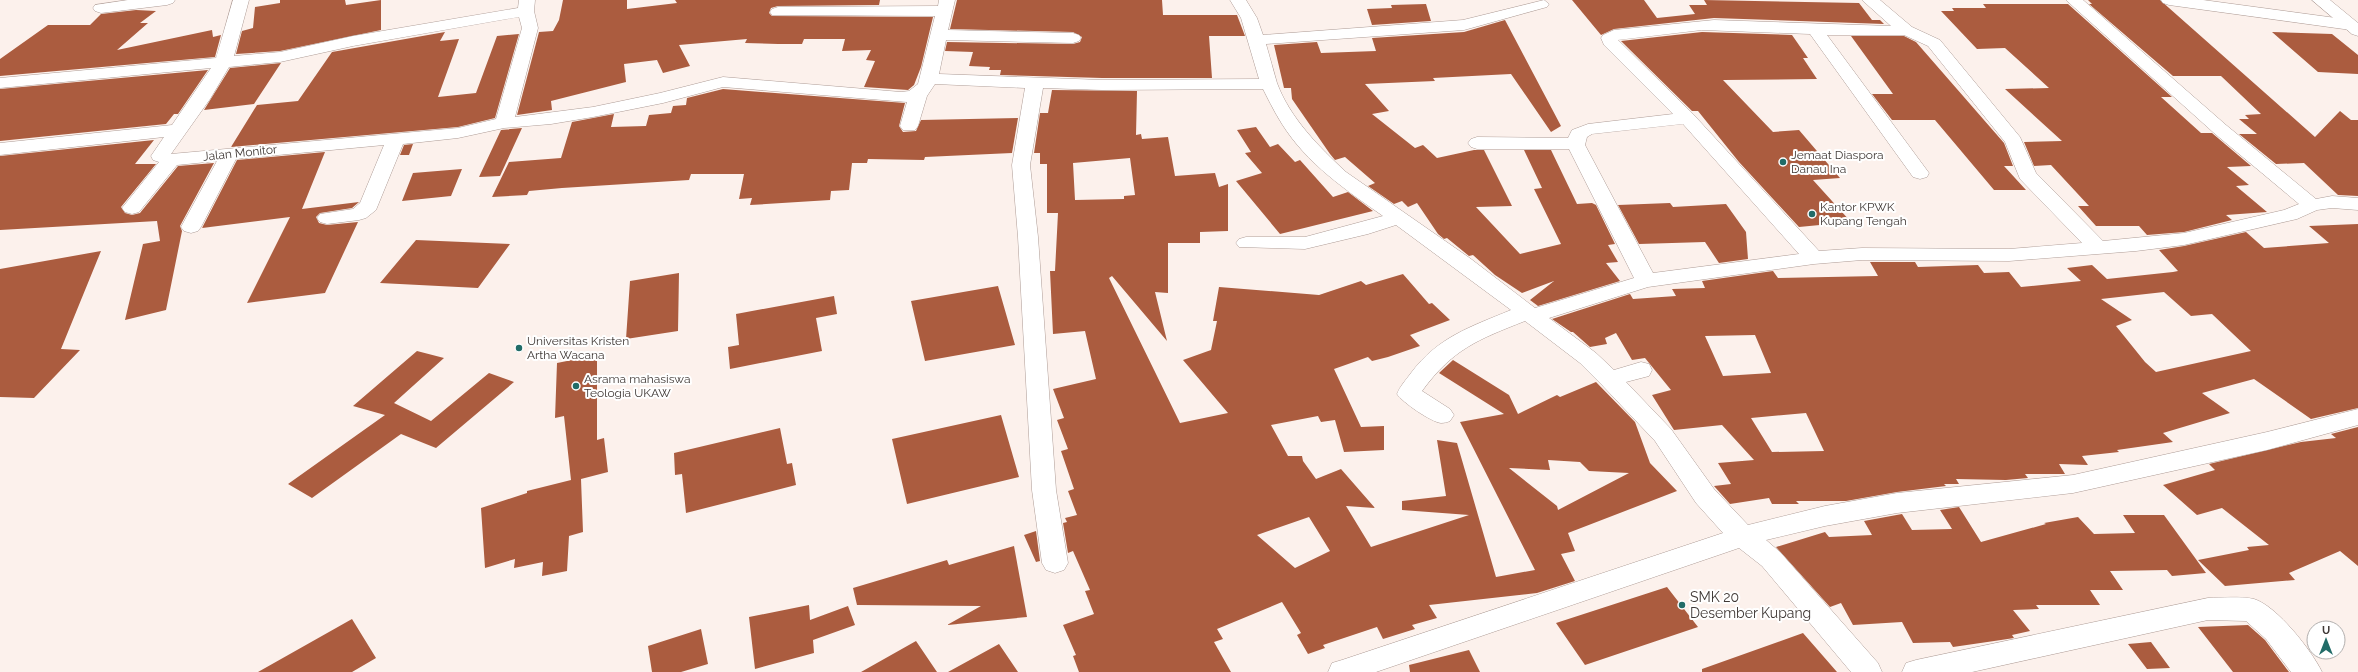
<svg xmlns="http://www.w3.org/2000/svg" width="2358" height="672" font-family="Raleway,sans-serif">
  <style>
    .building { fill: #ab5c3f; fill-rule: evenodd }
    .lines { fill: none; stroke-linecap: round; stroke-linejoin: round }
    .street-casing { stroke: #ae9c96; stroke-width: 1 }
    .secondary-casing { stroke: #ae9c96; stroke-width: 1 }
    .street { fill: #fff; fill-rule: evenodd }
    .secondary { fill: #fff; fill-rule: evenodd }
    .poi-dot { fill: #216c68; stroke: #fff; stroke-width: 1.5 }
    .labels { text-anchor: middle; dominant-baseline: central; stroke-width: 4; stroke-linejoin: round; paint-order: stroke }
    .street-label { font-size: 12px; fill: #403936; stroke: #fff }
    .poi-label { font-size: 12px; fill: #403936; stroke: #fff; text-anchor: start }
    .near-poi-label { font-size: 14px; fill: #403936; stroke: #fff; text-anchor: start }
  </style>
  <rect width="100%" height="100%" fill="#fcf1ec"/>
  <path class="building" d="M280,0h65l1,5 35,-5v30l-101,21 -44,3 6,-23 11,-3 2,-21 25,-4z
    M563,0h64v9l50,-6 -2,-3h205l-1,5 -101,1 -7,2 -2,5 3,3 161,1 -12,50 -7,18 -6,5 -44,-3 11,-26 -9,-1 5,-10 -29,1 3,-12h-41l-2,5h-24l-33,-1 2,-4 -68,6 11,21 -27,7 -6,-13 -33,4 2,18 -75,19 1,9 -35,5 22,-83 14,-1 6,-11z
    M957,0h205l1,15h74l8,21h-36l3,42h-110l-102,-3 1,-5h-12l1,-3 -21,-1 4,-14 -28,-1 2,-9 126,2 7,-2 2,-5 -9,-5 -123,-3z
    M1572,0h72l13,18 38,-4 -6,-9h18l-3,-5 155,3 13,17h8l4,4 -170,-6 -100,11 -13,6z
    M2088,0h72l155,137 25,-26 11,9h7v76l-20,-1 -34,-32 -28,1 -37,-30h18l-18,-15h10l-4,-4 16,-1 -40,-38h-48l-84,-72h3z
    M1426,4l5,17 -59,4 -5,-16 25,-1 -1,-3z
    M1983,4h85l104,93h-11l40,36h11l39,33 -24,1 22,18 -13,1 31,26 -41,3 6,5 -48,12 -37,3 -8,-9h-43l-18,-20h11l-38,-41 -17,1 -10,-24 38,-1 -57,-52 44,-1 -44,-40 -28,1 -36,-38h13l-2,-3h34z
    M136,10l20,1 -16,12h8l-31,27 95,-20 1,7 8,-2 -6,22 -215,19v-17l48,-34h42l11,-11z
    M1505,20l56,106 -10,6 -40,-58 -78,4 2,3 -70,3 24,27 -17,3 43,34 8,-3 14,13 37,-8h10l28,56 -36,1 44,47 41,-10 -27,-55 8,-1 -18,-38h27l26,54 15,-1 4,2 19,39 -7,1 10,17 -12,1 14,18 -82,25 -8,-6 24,-19 -32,12 -27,-18 -22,-20 -4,1 -22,-18 -3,1 -6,-5 -21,-31 -9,4 -6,-6 -8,3 -26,-18 7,-3 -30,-26 -10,3 -5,-6 -38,-55 -1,-11h-7l-10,-43 43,-3 4,11 55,-2 -4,-13 92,-6z
    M445,32l-5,9 19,-2 -21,58 38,-4 21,-57 22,-2 -24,84 -37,9 -227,20 26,-42 41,-4 34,-49z
    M1702,32l90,3 16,23h-5l14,21 -94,1 50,52 26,-2 41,48 -27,2 38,42 -52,5 -60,-65 -41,-51h-6l-71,-70z
    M2272,32l60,2 26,21v19l-40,-2z
    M1851,36h53l12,6 88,101 9,23h-9l22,24h-32l-59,-70h-43l-20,-26h21z
    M281,63l-27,41 -50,6 26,-42z
    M208,70l-30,44h-4l-8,10 -166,17v-52z
    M723,89l182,14 -6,23 4,6 13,-1 5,-11 97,-2 -6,35 -87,4 -1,3 -56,-1 -1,4h-15l-3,27 -18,1 -1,9 -80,5 2,-7 -13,1 5,-25h-53l-2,6 -127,8 -33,3 -2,4 -35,2 17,-35 52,-4 11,-36 42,-8 -3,13 35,-1 3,-11 22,-2 2,-7 13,-1 1,-7z
    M1052,90l85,1 -1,44 5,-1 1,5 26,-2 7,39 40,-3 4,14 9,-3v47l-28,1v11h-32v50l-13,-1 12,49 -55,-65 -3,2 71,145 48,-10 -45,-53 28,-10 6,-29h-4l6,-34 100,8 42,-14 5,4 37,-11 26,30 3,-1 18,17 -40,15 10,11 -32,11 -16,4 -4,-4 -34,12 27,58 23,-1v24l-40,2 -9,-32 -14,2 -3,-6 -47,9 17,31h14l1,5 13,18 25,-10 34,39 -29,-2 25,41 98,-32 -67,-5v-9l44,-5 -9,-56 20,3 39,134 39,-7 -75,-148 44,-8 -65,-41 14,-13 56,35 9,19 39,-19 3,2 36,-15 39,40 15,41 27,28 -109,42 7,18 -14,3 14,27 -38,12 -108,12 8,13 -25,7 3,4 -32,10 -6,-12 -54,18 2,3 -17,6 -11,-19 4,-2 -19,-31 -65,27 6,10 -9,3 17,30h-152l-6,-16 3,-1 -13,-30 31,-11 -9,-23 5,-1 -17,-39 -5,2 -5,-30 4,-1 -2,-4 12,-3 -9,-24 6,-2 -13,-38 7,-2 -11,-29 7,-2 -11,-29 43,-10 -11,-48 -32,3 -3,-63h5l3,-58h-11v-49h-7v-11h-6l6,-40h8zM1130,158l5,37 -11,1v3l-49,1 -2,-37zM1548,460l32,2 9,9 40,2 -71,37 -1,-4 -48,-38 41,2zM1309,517l21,34 -35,17 -38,-33z
    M1256,127l14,20 8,-3 17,18 5,-2 33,37 15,-5 25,19 -93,23 -44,-53 26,-8 -17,-20 6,-1 -14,-22z
    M522,128l-22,48 -21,1 22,-47z
    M154,140l-19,24h21l-35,43 4,6 7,2 8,-2 38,-47 36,-3 -34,63 2,5 -16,79 -41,10 18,-76 17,-3 -3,-20 -157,9v-74z
    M413,144l-4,11h-9l4,-10z
    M325,152l-23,57 57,-7 -7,6 -32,5 -4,4 3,6 8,2 31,-3 -33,71 -78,10 43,-86 -88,11 35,-68z
    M462,169l-11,27 -49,5 11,-28z
    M1670,203l3,4 53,-3 20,28 2,27 -29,4 -14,-21 -66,2 -21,-39z
    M2358,224v184l-47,11 -57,-40 -52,14 28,20 -67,20 10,9 -56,8 2,2 -37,4 6,9 -29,-1 6,10h-40l3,4 -22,2 -50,-1 3,5h-15l2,2 -49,6 -51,9h-50l3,3h-27l-3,-6 -39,6 -16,-18 17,-2 -13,-21 36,-3 -32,-35 -48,5 -22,-35 19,-5 -26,-32 -13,2 -16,-27 -11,5 2,6 -17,3 -17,-15h-2l-19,-13 78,-25 3,5 43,-3 -4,-7 33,-1 -3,-7 71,-10 5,7 100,-2 -8,-14h45l3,5 60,-2 6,8 25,-1 12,15 60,-6 -14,-13 25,-3 15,14 66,-7 5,-1 -19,-21 25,-4 62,-14 18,16 65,-5 -20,-17zM2164,292l27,24 21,-2 39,37 -95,21 -11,-10 -29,-36 16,-6 -31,-21zM1755,335l16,38 -48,3 -18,-40zM1806,413l18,38 -52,1 -21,-34z
    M416,240l94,4 -32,44 -98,-5z
    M101,251l-40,98 19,1 -46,48 -34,-1v-128z
    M679,273l-1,58 -52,8 4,-58z
    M998,286l17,59 -90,16 -14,-60z
    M834,296l3,18 -21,4 6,33 -92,18 -2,-22 11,-2 -3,-31z
    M417,351l27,7 -50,45 37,18 58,-48 25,9 -78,66 -35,-14 -89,64 -24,-14 97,-69 -32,-9z
    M597,355v85l7,-2 4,34 -27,7 2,53 -14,4 -2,35 -25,5 1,-14 -29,6 1,-9 -30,9 -4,-60 46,-15v-2l44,-11 -7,-64 -9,2 2,-55z
    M1001,415l18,62 -112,27 -15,-65z
    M2358,427v139l-18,-15 -51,22 6,7 -70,6 -27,-26 51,-10 -2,-3 22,-2 -47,-37 -25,7 -34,-30 52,-15 -6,-6 92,-22 35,-4 -5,-4z
    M780,428l7,36 5,-1 4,22 -110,28 -4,-39 -7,1 -1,-22z
    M1959,507l22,35 65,-18 -2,-1 34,-6 16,17 41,-1 -12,-18h41l42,58 -34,3 -5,-6 -57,1 13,19h-33l10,15h-64l3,4 -26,1 17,21 -18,4 2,3 -13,2 -48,7 -3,-5 -37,1 -11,-21 -49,3 -12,-22 -11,4 -54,-60 49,-15 4,5 43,-2 -8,-14 38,-7 10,16 40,-1 -12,-19z
    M1036,531l4,30 -4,1 -12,-27z
    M1014,546l13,71 -80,8 34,-19 -124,-1 -4,-17 94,-28 2,5z
    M1667,587l31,40 -113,38 -29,-42z
    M809,605l1,15 38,-14 7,19 -42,15 1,13 -59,16 -6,-52z
    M352,619l24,39 -24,14h-94z
    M2248,625l17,15 24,32h-56l-35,-45z
    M701,629l7,35 -27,8h-29l-4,-26z
    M1803,633l34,39h-135v-3z
    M916,641l21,31h-76z
    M2151,642l19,26 -23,1 -19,-25z
    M999,644l19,28h-70z
    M1469,650l11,22h-70l-1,-7z"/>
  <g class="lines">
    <defs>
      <path id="street" d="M128,0h47l-2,3 -6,2 -66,8 -6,-2 -2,-3 2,-3z
        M233,0h16l-15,56 46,-4 73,-16 165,-28 1,-8h16l-1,11 4,17 -23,89 78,-10 67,-14 63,-16 178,15 8,-1 9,-7 17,-68 -163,-1 -2,-3 2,-3 6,-2 160,-1 1,-6h16l-7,30 125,3 6,2 2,3 -2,3 -6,2 -127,-3 -7,34 163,6 157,-1 -18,-61 -11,-18h16l11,18 6,17 200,-15 81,-20 5,4 -2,3 -83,23 -198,14c4,13 7,26 11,39 13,35 42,64 69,89l125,87 64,49 99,-30 -65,-129h-92l-6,-2 -3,-4 3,-4 6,-2 91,1 4,-8 16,-6 85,-10 -69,-69 -3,-7 2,-3 11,-5 100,-10 177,6 -29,-26h18l32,27 28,13 80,97 16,36 67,68 81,-8 100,-23 15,-6 -85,-71 -148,-133h17l143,125 90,74 16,-3 26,2v12l-26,-2 -15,2 -20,9 -113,26 -48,6 -127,10 -147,-1 -48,4 -166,23 -99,31 47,35 18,17 27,-8 8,2 3,6 -3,6 -23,6 45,47 43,60 34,36 77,-19 72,-13 176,-18 194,-43 91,-23v16l-91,25 -194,43 -176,20 -72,13 -59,14 14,12 98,111 4,9h-31l-89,-106 -23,-18 -363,124h-48l4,-9 10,-3 381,-127 -27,-30 -41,-62 -53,-56 -22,-22 -55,-42c-48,19 -72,28 -103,70l28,18 4,6 -4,6c-2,1 -6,2 -9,2 -10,-1 -39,-21 -44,-29 3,-8 9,-14 14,-21 27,-36 59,-46 100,-63l-115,-85 -28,9 -63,15 -66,-2 -3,-4 3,-4 7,-2h59l78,-21c-37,-26 -76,-52 -101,-92 -7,-11 -13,-23 -19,-35l-161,1 -59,-2 -13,77 8,72 18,253 12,73 -4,7 -9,3 -9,-3 -4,-7 -10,-73 -14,-253 -6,-72 13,-77 -90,-4 -8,12 -9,30 -3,4h-12l-3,-4 7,-24 -184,-15 -60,16 -70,14 -42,7 -47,4 -46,10 -55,6 -27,66 -10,8 -7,2 -32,4 -7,-2 -3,-4 3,-4 33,-5 7,-6 24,-58 -148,14 -35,68 -3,4 -7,2 -7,-2 -3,-4 36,-66 -40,4 -38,47 -7,2 -7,-2 -3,-4 37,-46 -6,-2 -2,-4 13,-19 -164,18v-12l172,-18 39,-57 -211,20v-10l216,-20zM519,17l3,11 -26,91 -38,9 -287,26 39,-55 19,-32 51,-5 73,-16zM1702,30l108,4 103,143 7,2 7,-2 2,-4 -102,-138h77l24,11 77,96 15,37 62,64 -73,6 -147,-1 -43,3 -126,-137 -75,-74zM1683,124l116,130 -146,19 -68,-128 2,-8 5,-3z
        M2161,0h42l148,20 6,2 1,5 -7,3 -182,-25 -6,-2z
        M2208,598c14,0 32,-2 46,1 23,7 58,52 68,73h-31l-25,-33 -20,-18 -38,-1 -236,52h-70l4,-9 10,-3z"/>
      <path id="secondary" d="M2312,0h18l28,23v13l-6,-2z"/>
    </defs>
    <use href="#street" class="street-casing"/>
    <use href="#secondary" class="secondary-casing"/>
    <use href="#street" class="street"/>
    <use href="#secondary" class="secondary"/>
  </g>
  <g class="poi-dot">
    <circle cx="1783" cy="162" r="4"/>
    <circle cx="1812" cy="214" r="4"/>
    <circle cx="519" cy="348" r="4"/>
    <circle cx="576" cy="386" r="4"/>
    <circle cx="1682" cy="605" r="4"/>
  </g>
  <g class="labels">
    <g class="street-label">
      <text transform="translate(240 153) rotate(-6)">Jalan Monitor</text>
    </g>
    <g class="poi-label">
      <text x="1791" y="155">Jemaat Diaspora<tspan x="1791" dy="14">Danau Ina</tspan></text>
      <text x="1820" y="207">Kantor KPWK<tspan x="1820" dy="14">Kupang Tengah</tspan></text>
      <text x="527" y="341">Universitas Kristen<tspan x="527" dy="14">Artha Wacana</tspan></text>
      <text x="584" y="379">Asrama mahasiswa<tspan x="584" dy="14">Teologia UKAW</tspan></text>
    </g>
    <g class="near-poi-label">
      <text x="1690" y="597">SMK 20<tspan x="1690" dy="16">Desember Kupang</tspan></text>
    </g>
  </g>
  <g transform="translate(2326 640)"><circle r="19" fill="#ffffff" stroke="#b3b0af"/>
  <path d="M0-3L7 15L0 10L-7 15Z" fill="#216c68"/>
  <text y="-6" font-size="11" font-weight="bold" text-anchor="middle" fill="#403936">U</text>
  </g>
</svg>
